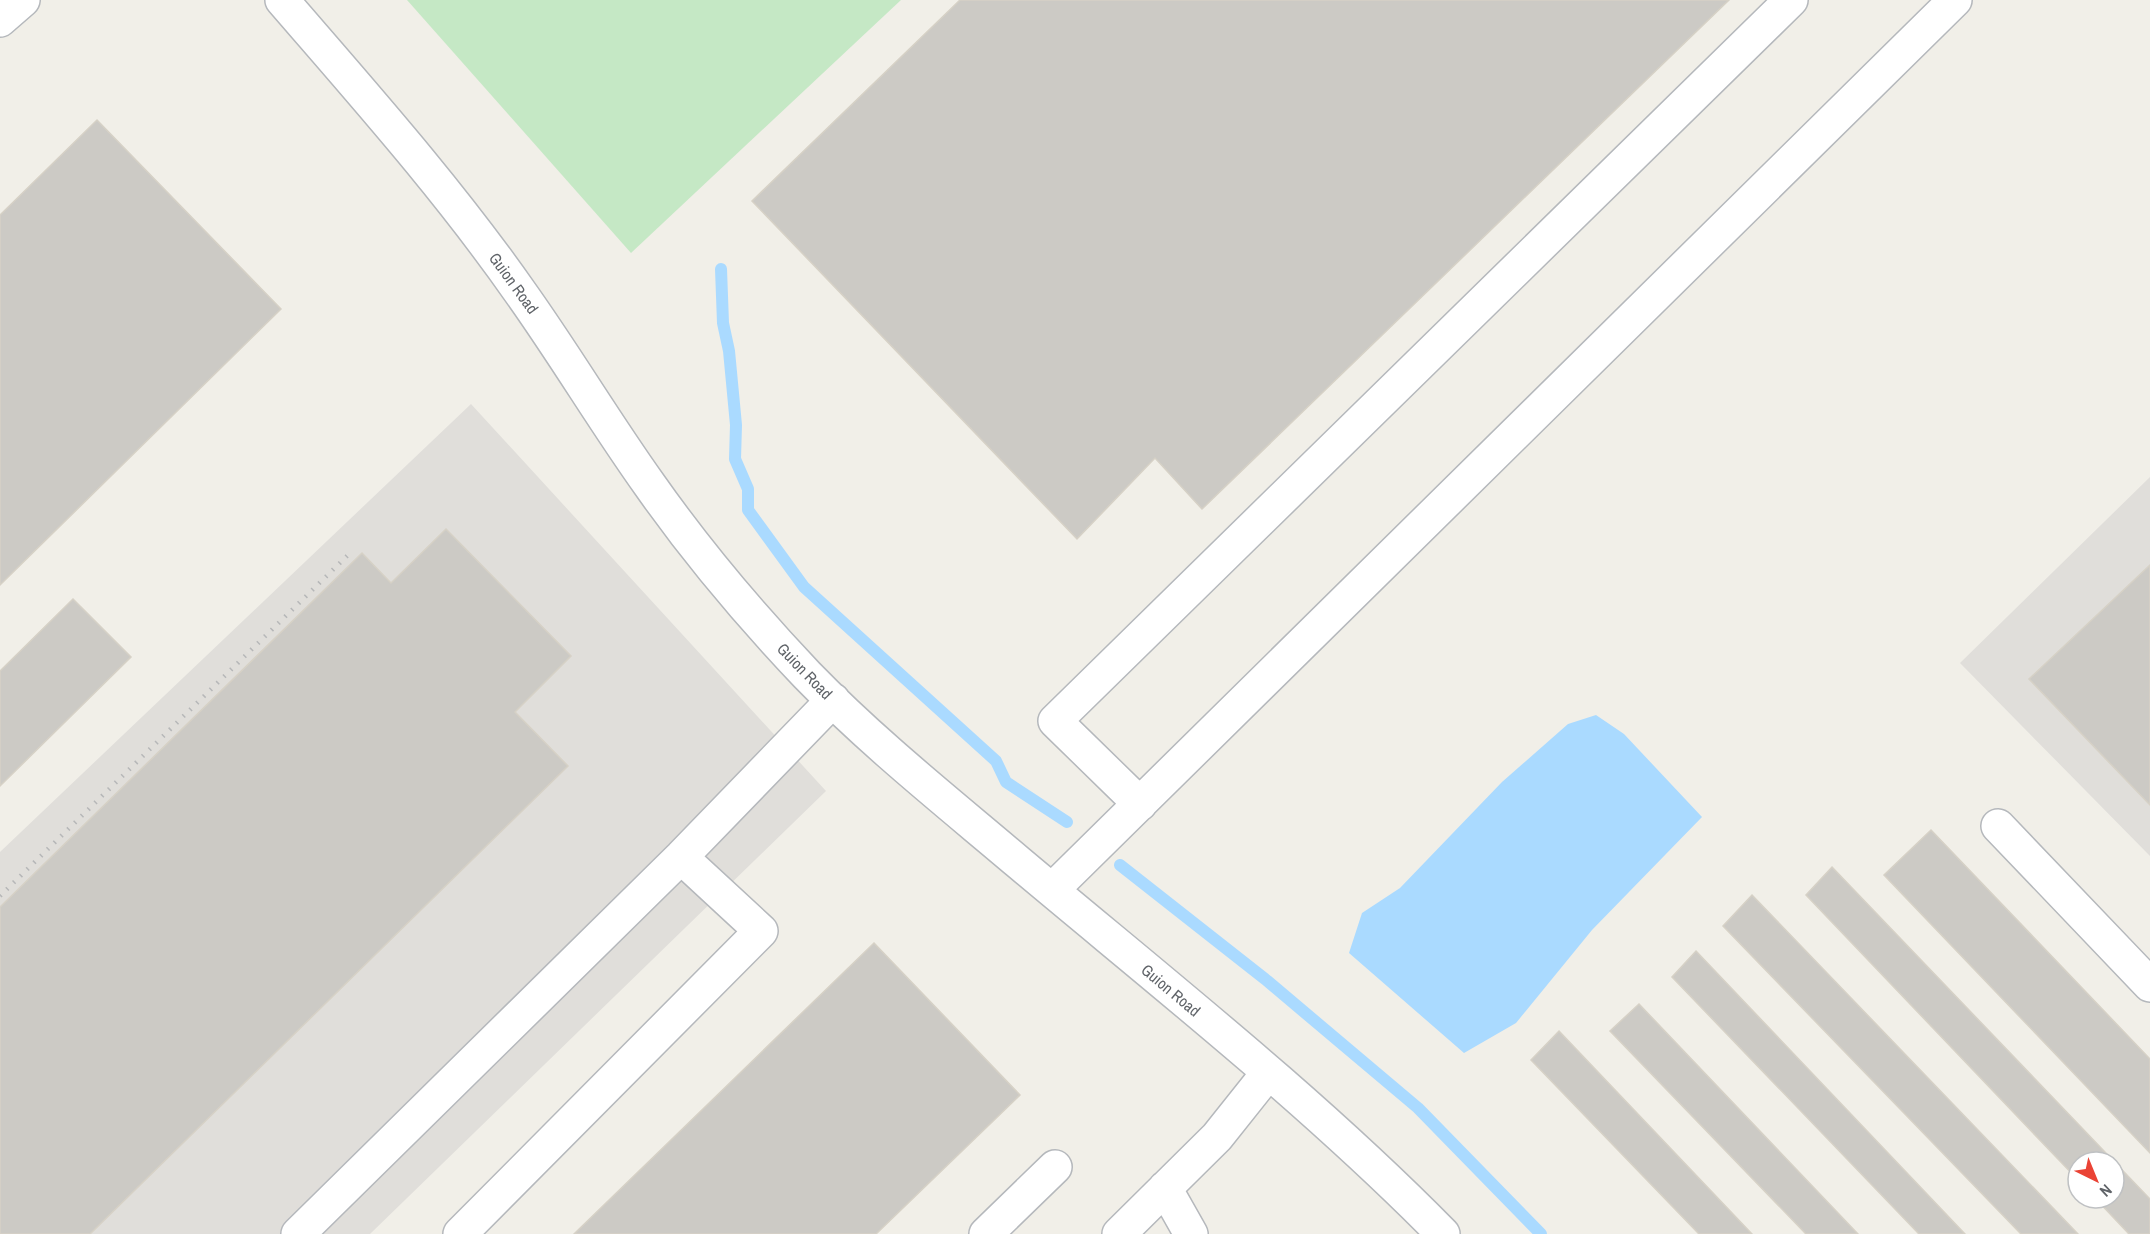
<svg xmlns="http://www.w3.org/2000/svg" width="2150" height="1234" font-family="'Archivo Narrow',sans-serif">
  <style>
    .industrial { fill: #e0deda }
    .green { fill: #c5e8c5 }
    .water { fill: #aadaff }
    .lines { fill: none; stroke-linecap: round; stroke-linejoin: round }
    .stream { stroke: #aadaff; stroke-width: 12 }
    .building { fill: #cccac5; stroke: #d6d1c6; stroke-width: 1.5 }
    .minor-casing { stroke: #b5b8bc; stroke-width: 36 }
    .minor { stroke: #fff; stroke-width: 33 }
    .rail { stroke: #b6b7b8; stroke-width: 4.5; stroke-dasharray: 1.5 8; stroke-linecap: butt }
    .labels { text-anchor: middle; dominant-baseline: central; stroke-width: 5; stroke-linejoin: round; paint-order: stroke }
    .street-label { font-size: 16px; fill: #5f6368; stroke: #fff }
  </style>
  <rect width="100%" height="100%" fill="#f1efe8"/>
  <path class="industrial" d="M471,404l355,387 -456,443h-370v-382z
    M2150,477v379l-190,-193z"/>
  <path class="green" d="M407,0h494l-270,253z"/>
  <path class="water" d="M1596,715l28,19 78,83 -110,113 -76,93 -52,30 -115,-100 13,-40 38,-25 102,-106 66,-58z"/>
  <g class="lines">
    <path class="stream" d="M721,269l2,54 6,28 7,74 -1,34 13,30v21l56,77 192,174 10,21 61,40
      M1120,865l145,114 153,129 123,126"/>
  </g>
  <path class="building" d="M960,0h769l-527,509 -47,-51 -78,81 -325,-338z
    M97,120l184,189 -281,276v-370z
    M446,529l125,127 -56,56 53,54 -478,468h-90v-327l362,-354 29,30z
    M2150,565v240l-121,-126z
    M73,599l58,58 -131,129v-115z
    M1931,830l219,229v94l-266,-278z
    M1832,867l318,332v35h-21l-34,-36h19v-36h-36v18l-272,-285z
    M1752,895l326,339h-57l-298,-308z
    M874,943l146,152 -144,139h-302z
    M1696,951l269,283h-46l-247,-257z
    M1639,1004l219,230h-52l-196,-203z
    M1559,1031l193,203h-53l-168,-174z"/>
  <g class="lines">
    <defs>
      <path id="minor" d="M282,0c82,95 166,189 238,292 45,63 84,129 129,192 47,67 101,131 158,191 66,68 139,126 211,187 144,121 293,238 425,372
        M0,20l23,-20
        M1140,804l-85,-83 736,-721
        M1998,826l152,159
        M1052,890l903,-890
        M1165,1188l26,46
        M298,1234l383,-377 152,-157
        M460,1234l301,-303 -80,-74
        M986,1234l69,-67
        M1119,1234l98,-97 51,-64"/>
    </defs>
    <use href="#minor" class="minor-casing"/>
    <use href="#minor" class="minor"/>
    <path class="rail" d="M0,896l348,-341"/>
  </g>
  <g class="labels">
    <g class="street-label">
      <text transform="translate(514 283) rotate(54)">Guion Road</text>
      <text transform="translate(805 671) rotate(46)">Guion Road</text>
      <text transform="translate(1171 990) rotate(40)">Guion Road</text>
    </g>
  </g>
  <g transform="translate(2096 1180) rotate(137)"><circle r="28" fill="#ffffff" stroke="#bfc1c3" stroke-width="1.5"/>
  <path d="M0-4.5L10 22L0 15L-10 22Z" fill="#ea4335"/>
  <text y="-9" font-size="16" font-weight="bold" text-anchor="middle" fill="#5f6368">N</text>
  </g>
</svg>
